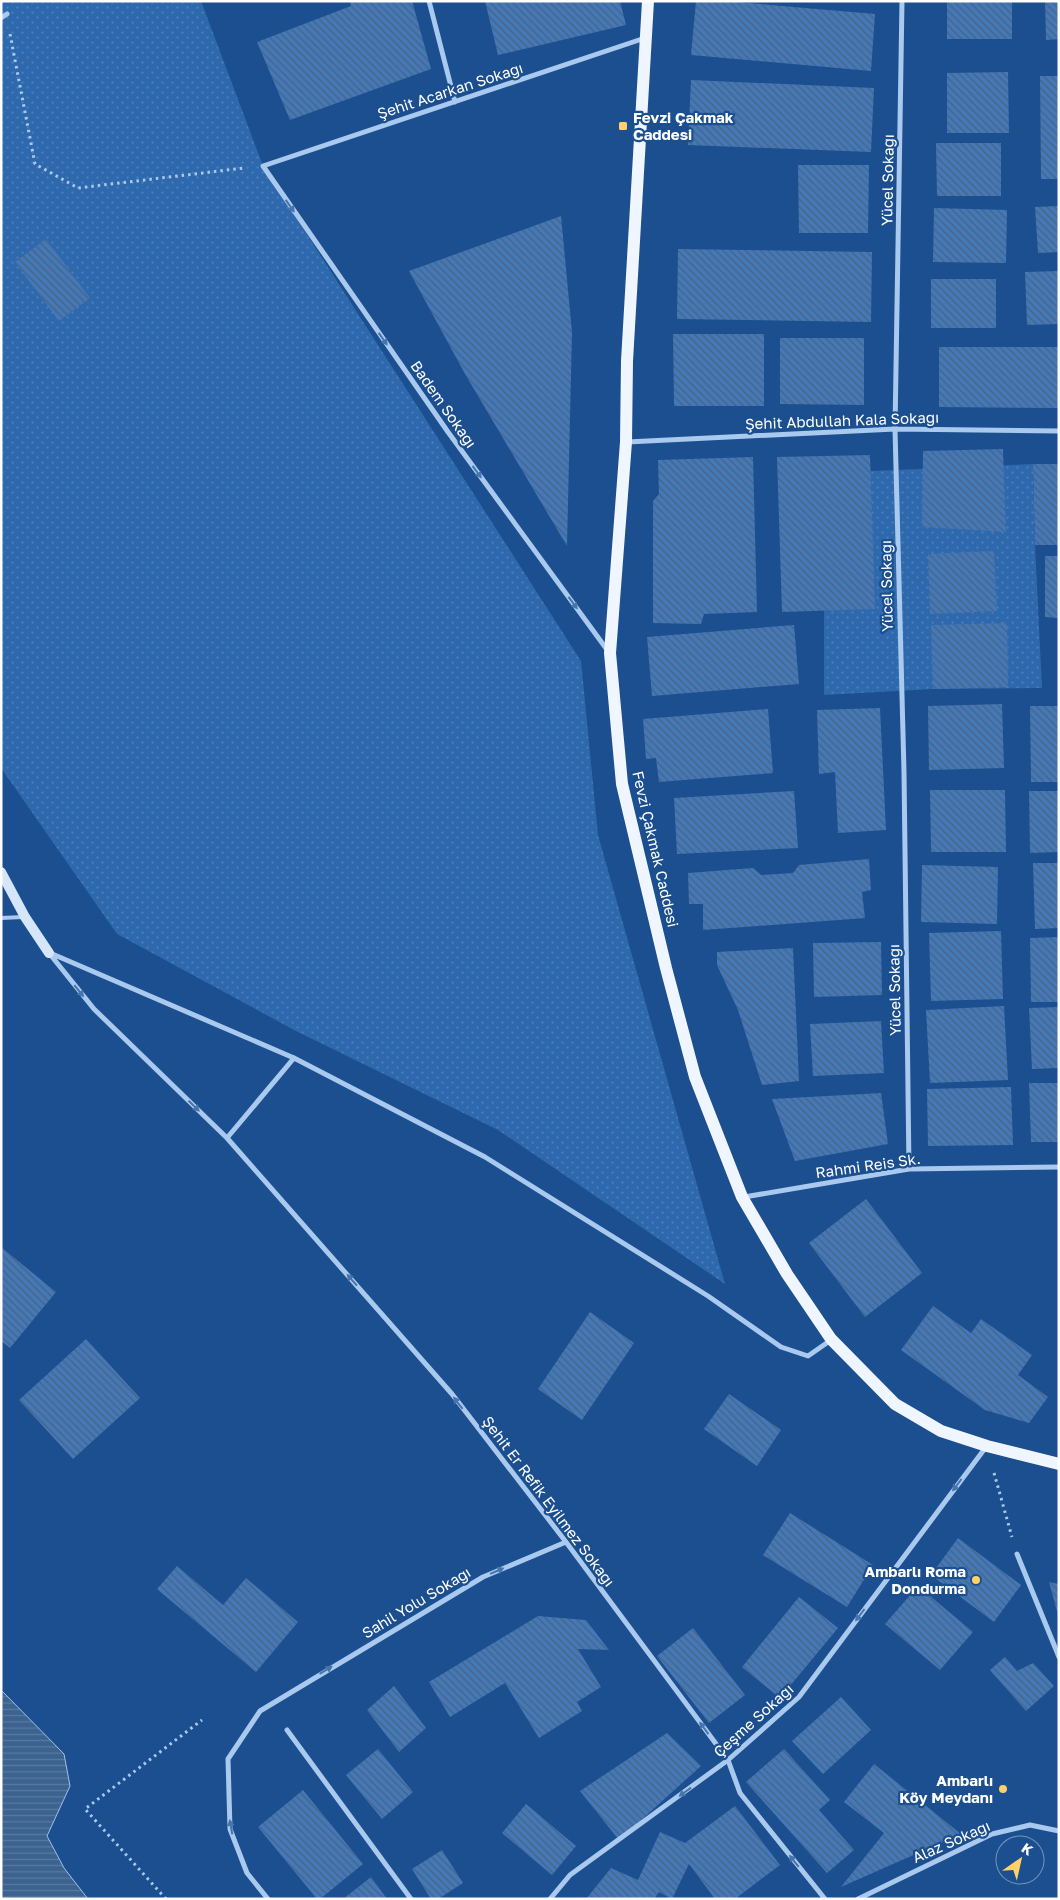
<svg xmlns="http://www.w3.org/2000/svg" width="1060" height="1900" font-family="'Golos Text',sans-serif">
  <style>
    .grass { fill: url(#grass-dots) }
    .water { fill: url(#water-rules); stroke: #9cc4f0 }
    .building { fill: url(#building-back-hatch) }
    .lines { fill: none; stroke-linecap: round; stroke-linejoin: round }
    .path { stroke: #a9c9ee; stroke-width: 3; stroke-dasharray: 2.5 4; stroke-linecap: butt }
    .lane { stroke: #a9c9ee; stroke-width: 4 }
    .street { stroke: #a9c9ee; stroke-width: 5 }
    .secondary { stroke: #d6e6fa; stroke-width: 10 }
    .primary { stroke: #f0f6ff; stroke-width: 12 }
    .oneway { fill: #4674ac }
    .poi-dot { fill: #ffd166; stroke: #1b4f8f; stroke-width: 2 }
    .labels { text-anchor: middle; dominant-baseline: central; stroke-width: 4.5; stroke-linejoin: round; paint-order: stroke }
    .street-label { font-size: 15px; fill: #fff; stroke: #1b4f8f }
    .poi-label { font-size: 15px; font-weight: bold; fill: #fff; stroke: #1b4f8f; text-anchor: end }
  </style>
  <defs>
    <pattern id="grass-dots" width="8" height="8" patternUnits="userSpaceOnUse" patternTransform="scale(1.25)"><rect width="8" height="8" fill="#2e69ad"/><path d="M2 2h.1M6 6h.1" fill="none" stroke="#4d80b9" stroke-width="1.8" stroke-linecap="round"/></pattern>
    <pattern id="water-rules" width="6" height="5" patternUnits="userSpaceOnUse" patternTransform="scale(1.25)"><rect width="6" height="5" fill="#3c6290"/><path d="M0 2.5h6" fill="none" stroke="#597aa1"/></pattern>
    <pattern id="building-back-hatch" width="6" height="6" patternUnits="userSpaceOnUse" patternTransform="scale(1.25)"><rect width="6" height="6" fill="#4478b7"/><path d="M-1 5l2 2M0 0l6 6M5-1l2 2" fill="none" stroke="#486282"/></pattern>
  </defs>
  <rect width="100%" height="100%" fill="#1b4f8f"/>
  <path class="grass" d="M1,1h200l62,165 318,495 17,174 127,449 -227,-154 -202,-99 -179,-97 -116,-166z
    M1033,464l2,81 7,143 -109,1 -109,6v-222z"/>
  <path class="water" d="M1,1690l63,64 6,32 -23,50 17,32 24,31h-87z"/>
  <path class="building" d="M350,1h62l19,68 -141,51 -33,-78 94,-36z
    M485,1h135l6,24 -128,30z
    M696,1h30l149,13 -4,57 -180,-16z
    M947,1h65v38h-65z
    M1045,1h14v38l-13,1z
    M1008,72l1,61h-62v-60z
    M1040,76h19v103h-18z
    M691,80l183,8 -3,64 -183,-7z
    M936,143h65v53h-64z
    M798,165h71l-1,68h-69z
    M1059,206v46l-21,1 -3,-46z
    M934,208l73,2 -1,53 -73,-1z
    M561,216l11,116 -5,214 -102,-172 -56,-103z
    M46,239l44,59 -31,23 -44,-59z
    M678,249l194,3 -1,70 -194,-3z
    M1059,271v53l-32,1 -2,-53z
    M931,279h65v49h-65z
    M673,334h91v72h-90z
    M780,338h84v67l-84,-1z
    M939,347h120v61l-120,-1z
    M1003,449l3,83 -84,-5 1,-76z
    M870,455l5,154 -93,3 -5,-155z
    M753,457l4,155 -53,2 -3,10 -48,-1v-122l6,-7 -1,-34z
    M1033,464h26v81h-24z
    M994,551l3,60 -67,3 -2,-60z
    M1045,556h14v62l-14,-1z
    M1007,623l1,64 -75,2 -2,-64z
    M794,625l5,59 -147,12 -5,-59z
    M1002,704l2,64 -75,2 -1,-64z
    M1030,706h29v76h-28z
    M880,708l6,122 -48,3 -3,-61 -16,2 -2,-64z
    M768,709l5,64 -114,9 -3,-24 -10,1 -3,-40z
    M930,790h75l1,62h-75z
    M794,791l4,57 -121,6 -3,-56z
    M1029,791h30v61l-29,1z
    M869,859l2,31 -9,2 3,26 -162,12v-26h-14l-1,-31 65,-5 8,7 32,-2 6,-8z
    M1033,863h26v65l-24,1z
    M922,865l76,2 -1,57 -76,-2z
    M1001,931l2,68 -72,2 -2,-68z
    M1059,937v65h-28l-1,-64z
    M881,942l1,53 -68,2 -1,-54z
    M793,948l6,133 -37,4 -24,-75 -21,-45v-13z
    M1004,1006l4,74 -78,3 -4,-73z
    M1059,1007v61l-27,1 -3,-61z
    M881,1021l3,52 -71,3 -3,-52z
    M1029,1083h30v59h-28z
    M1011,1087l2,58 -85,1 -1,-57z
    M881,1093l7,51 -93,17 -23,-62z
    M866,1199l56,74 -57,44 -56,-74z
    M1,1247l55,45 -46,56 -9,-7z
    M933,1306l38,27 10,-14 51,36 -14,20 30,22 -19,26 -44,-13 -84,-60z
    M590,1312l44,31 -52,77 -44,-31z
    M86,1339l54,59 -67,61 -54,-59z
    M729,1394l52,36 -24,36 -53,-37z
    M790,1513l83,52 -26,42 -84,-52z
    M958,1538l63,47 -27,37 -63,-47z
    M177,1566l46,39 23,-27 52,44 -42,50 -99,-83z
    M1049,1582l10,2v31h-1z
    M918,1586l55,46 -33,38 -55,-46z
    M799,1597l39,31 -58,70 -38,-31z
    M538,1616l48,4 23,30 -31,-1 23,38 -24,15 5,9 -43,27 -34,-55 -55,34 -21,-35z
    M693,1628l52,67 -36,28 -52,-67z
    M1005,1657l12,14 16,-8 21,23 -28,25 -36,-41z
    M394,1686l32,42 -27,24 -32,-42z
    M841,1697l30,33 -48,44 -31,-33z
    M667,1733l34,33 -82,74 -39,-49z
    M378,1749l35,43 -31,27 -36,-44z
    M784,1749l46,51 -11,10 35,40 -27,23 -81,-91z
    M874,1764l87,70 -120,53 43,-54 -40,-31z
    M303,1790l60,74 -43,35h-3l-59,-72z
    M526,1804l50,42 -24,29 -50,-42z
    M735,1806l45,59 -45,34h-20l-26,-35 -17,35 -13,-7 -5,7h-68l25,-31 27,12 22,-48 25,11z
    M442,1850l21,33 -25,16h-7l-19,-30z
    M371,1877l16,22h-44z"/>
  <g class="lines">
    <path class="path" d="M10,34l25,130 43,24 166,-20
      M994,1473l18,64
      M166,1899l-81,-90 117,-89"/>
    <path class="lane" d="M1,918l22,-1"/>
    <path class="street" d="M429,1l26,101
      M902,1l-7,428 9,343 5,397
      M1,18l6,-4
      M627,442l268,-13 164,2
      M608,651l-160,-219 -185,-266 382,-128
      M49,953l45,56 133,129 225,256 114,148 162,218 12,33 85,106
      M50,953l244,105 191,99 223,139 73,51 27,9 23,-16
      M227,1138l67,-80
      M744,1197l165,-28 150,-2
      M1017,1554l42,103
      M287,1730l124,169
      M268,1899l-21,-26 -17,-44 -2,-70 32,-48 223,-134 83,-35
      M550,1899l20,-24 158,-115 71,-63 187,-250
      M858,1899l134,-65 38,-9 29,6"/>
    <path class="secondary" d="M1,872l24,45 24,36"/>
    <path class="primary" d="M648,1l-21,360 -1,81 -16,211 12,131 44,184 29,109 47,120 45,77 44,65 64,65 46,27 46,15 72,18"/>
  </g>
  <defs><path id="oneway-solid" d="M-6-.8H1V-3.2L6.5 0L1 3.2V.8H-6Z" transform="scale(1.25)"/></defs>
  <g class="oneway">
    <use href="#oneway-solid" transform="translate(290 206) rotate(55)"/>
    <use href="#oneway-solid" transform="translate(383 339) rotate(55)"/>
    <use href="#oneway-solid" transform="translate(477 472) rotate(54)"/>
    <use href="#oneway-solid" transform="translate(573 603) rotate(54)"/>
    <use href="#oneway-solid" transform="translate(79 991) rotate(51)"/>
    <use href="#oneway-solid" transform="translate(194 1106) rotate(44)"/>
    <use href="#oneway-solid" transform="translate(352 1280) rotate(-131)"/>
    <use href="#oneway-solid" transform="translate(458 1403) rotate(-128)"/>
    <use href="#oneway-solid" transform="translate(957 1485) rotate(127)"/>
    <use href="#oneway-solid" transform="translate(497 1571) rotate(-23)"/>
    <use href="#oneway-solid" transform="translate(860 1615) rotate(127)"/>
    <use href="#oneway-solid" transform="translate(326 1670) rotate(-31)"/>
    <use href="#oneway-solid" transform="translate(704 1728) rotate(-126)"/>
    <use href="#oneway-solid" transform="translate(685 1792) rotate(144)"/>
    <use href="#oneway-solid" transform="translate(231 1827) rotate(-100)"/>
    <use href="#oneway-solid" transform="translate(794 1861) rotate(-129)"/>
  </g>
  <g class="poi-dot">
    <rect x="618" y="121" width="10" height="10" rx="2.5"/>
    <circle cx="976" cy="1580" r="5"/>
    <circle cx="1003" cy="1789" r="5"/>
  </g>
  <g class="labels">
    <g class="street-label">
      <text transform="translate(450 90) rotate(-18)">Şehit Acarkan Sokağı</text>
      <text transform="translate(887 180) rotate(-89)">Yücel Sokağı</text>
      <text transform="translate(444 404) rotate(55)">Badem Sokağı</text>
      <text transform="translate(842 420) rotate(-2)">Şehit Abdullah Kala Sokağı</text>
      <text transform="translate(886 586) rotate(-91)">Yücel Sokağı</text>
      <text transform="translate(656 849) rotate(77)">Fevzi Çakmak Caddesi</text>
      <text transform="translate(894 990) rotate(-91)">Yücel Sokağı</text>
      <text transform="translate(868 1165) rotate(-8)">Rahmi Reis Sk.</text>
      <text transform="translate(549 1501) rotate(53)">Şehit Er Refik Eyilmez Sokağı</text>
      <text transform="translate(416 1602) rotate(-31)">Sahil Yolu Sokağı</text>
      <text transform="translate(753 1720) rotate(-42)">Çeşme Sokağı</text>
      <text transform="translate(951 1841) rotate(-24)">Alaz Sokağı</text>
    </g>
    <g class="poi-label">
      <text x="633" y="117" text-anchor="start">Fevzi Çakmak<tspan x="633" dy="17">Caddesi</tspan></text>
      <text x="966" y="1571">Ambarlı Roma<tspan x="966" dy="17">Dondurma</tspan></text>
      <text x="993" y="1780">Ambarlı<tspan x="993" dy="17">Köy Meydanı</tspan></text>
    </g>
  </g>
  <rect width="1060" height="1900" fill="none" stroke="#ffffff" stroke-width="5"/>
  <g transform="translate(1020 1860) rotate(34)"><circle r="24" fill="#1b4f8f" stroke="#7695bc"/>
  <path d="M0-4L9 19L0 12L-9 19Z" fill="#ffd166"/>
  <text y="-8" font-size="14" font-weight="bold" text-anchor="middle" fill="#ffffff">K</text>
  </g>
</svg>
